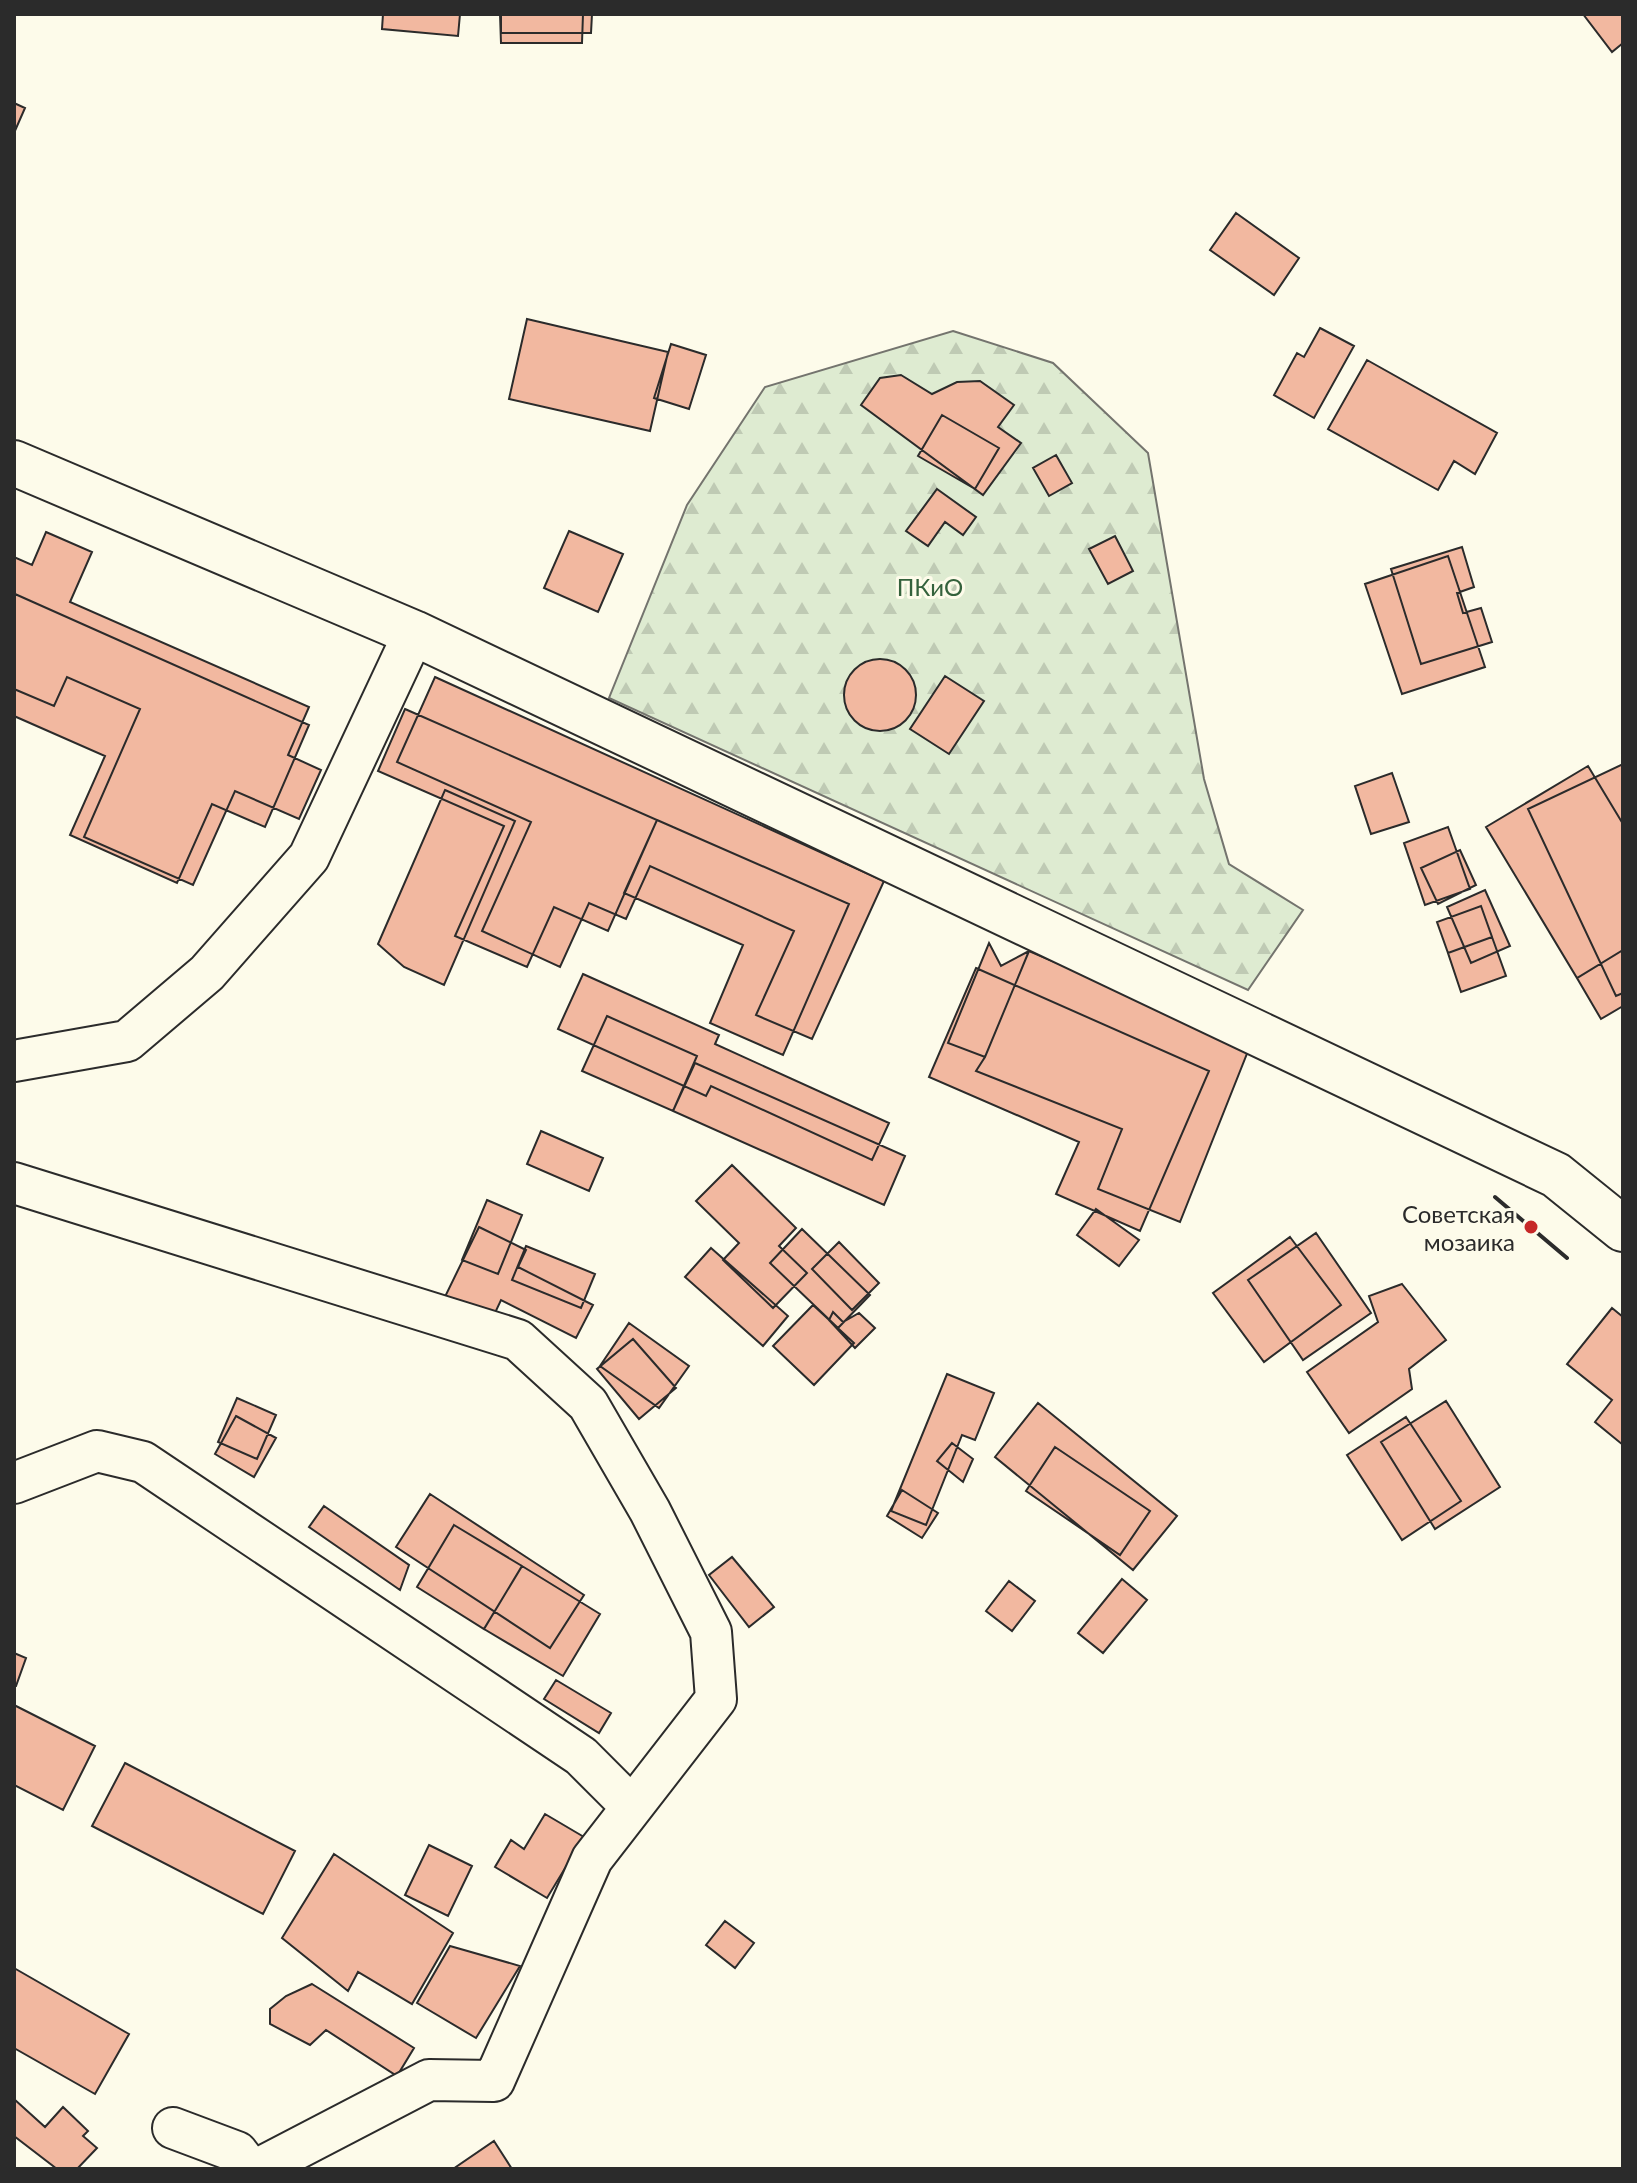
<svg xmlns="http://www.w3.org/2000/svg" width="1637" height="2183" font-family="Lato,sans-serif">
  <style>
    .forest { fill: url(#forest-firs); stroke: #74746e; stroke-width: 2 }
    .building { fill: #f2b8a0; stroke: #2b2b2b; stroke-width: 2 }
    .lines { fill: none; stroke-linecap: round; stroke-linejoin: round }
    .minor-casing { stroke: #2b2b2b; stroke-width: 44 }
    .tertiary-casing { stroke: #2b2b2b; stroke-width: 48 }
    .minor { stroke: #fdfbea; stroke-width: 40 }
    .tertiary { stroke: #fdfbea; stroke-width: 44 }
    .wall { stroke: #2b2b2b; stroke-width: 4 }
    .poi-dot { fill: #c62828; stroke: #fdfbea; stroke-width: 3 }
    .labels { text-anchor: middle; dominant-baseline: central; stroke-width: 6; stroke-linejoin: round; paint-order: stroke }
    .park-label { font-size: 24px; fill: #34623c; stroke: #fdfbea }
    .poi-label { font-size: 24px; fill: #2b2b2b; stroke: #fdfbea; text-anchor: end }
  </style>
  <defs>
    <pattern id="forest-firs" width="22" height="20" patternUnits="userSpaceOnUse" patternTransform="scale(2)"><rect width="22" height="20" fill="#deebd1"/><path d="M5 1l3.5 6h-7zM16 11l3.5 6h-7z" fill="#bfcab4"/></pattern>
  </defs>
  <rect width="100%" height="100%" fill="#fdfbea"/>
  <path class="forest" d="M953,331l100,32 95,90 56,326 25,85 74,46 -55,80 -639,-292 78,-193 78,-118z"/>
  <path class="building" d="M383,14h77l-2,22 -76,-7z
    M500,14h83l-1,29h-81z
    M501,14h91l-1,19h-90z
    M1583,14h40v29l-11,9z
    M14,103l11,5 -11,25z
    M1236,213l63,45 -25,37 -64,-45z
    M527,319l141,33 -18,79 -141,-32z
    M1320,328l34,18 -40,72 -40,-23 23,-42 7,4z
    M671,344l35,11 -17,54 -35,-11z
    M1367,360l130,73 -22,41 -21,-13 -16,29 -110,-61z
    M901,375l31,19 25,-12 23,-1 34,24 -16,22 23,16 -38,52 -122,-90 19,-27z
    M942,415l57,33 -24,41 -57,-33z
    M1056,455l16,28 -23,13 -16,-28z
    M937,489l39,28 -13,18 -18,-13 -17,24 -22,-15z
    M569,531l54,23 -25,58 -54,-24z
    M46,532l46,20 -22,50 239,105 -21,48 33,15 -22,49 -64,-28 -42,94 -109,-48 56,-128 -73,-32 -13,29 -40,-17v-132l18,8z
    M1115,536l18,35 -25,13 -19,-35z
    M1462,547l12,40 -17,6 6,20 18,-5 11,34 -71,22 -30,-95z
    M1448,556l37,111 -83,27 -37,-110z
    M15,594l294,131 -44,102 -53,-23 -35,79 -107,-48 35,-79 -91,-40z
    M844 695a36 36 0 1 1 72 0a36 36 0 1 1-72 0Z
    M945,676l39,25 -35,53 -39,-25z
    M435,677l449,204 -72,158 -56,-24 38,-84 -144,-65 -24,53 -37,-16 -29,64 -78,-36 49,-109 -134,-60z
    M405,709l252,111 -49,111 -54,-24 -27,60 -72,-31 49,-110 -126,-55z
    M1623,764v229l-7,3 -88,-187z
    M1588,766l35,58v126l-46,28 -91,-151z
    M1392,773l17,49 -38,12 -16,-48z
    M445,790l70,31 -71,164 -40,-18 -26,-23z
    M657,820l192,84 -66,151 -73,-32 33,-78 -119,-52z
    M1448,827l22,62 -45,16 -21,-62z
    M1460,850l16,35 -38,19 -17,-36z
    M1485,890l25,56 -39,17 -24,-56z
    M1481,906l11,31 -44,16 -11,-31z
    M1492,937l14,39 -45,16 -13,-39z
    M989,943l12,23 28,-15 -44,106 -37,-14z
    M1623,950v56l-22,13 -24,-41z
    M1029,951l221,95 -70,176 -82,-33 24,-60 -146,-58 9,-14z
    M976,968l233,103 -69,160 -84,-37 23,-52 -150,-65z
    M583,974l136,61 -4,9 174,79 -17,37 -161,-74 -5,10 -148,-67z
    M607,1016l90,40 -24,55 -91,-40z
    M695,1063l210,93 -21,49 -211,-94z
    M541,1131l62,27 -14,33 -62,-27z
    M732,1165l64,63 -17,18 28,27 -34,35 -50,-48 16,-17 -43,-42z
    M487,1200l35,15 -24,59 -36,-14z
    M1096,1209l43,31 -20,26 -42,-31z
    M479,1227l47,23 -8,17 75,38 -17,33 -75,-38 -14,30 -47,-23z
    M802,1229l68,66 -32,33 -68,-65z
    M1316,1233l55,80 -68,47 -55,-80z
    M1290,1237l51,68 -77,57 -51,-69z
    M839,1242l40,41 -27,27 -40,-41z
    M526,1246l69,28 -14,34 -69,-28z
    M711,1248l77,68 -25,30 -78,-69z
    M1402,1284l44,56 -37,29 3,20 -63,44 -42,-61 71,-50 -9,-26z
    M813,1305l41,38 -40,42 -41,-39z
    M1612,1308l11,9v128l-28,-23 17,-22 -45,-36z
    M833,1312l10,10 16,-9 16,15 -20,20 -26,-28z
    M629,1323l60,43 -30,42 -59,-42z
    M633,1339l43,49 -37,31 -42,-50z
    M947,1374l47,19 -19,47 -13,-5 -36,90 -35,-14z
    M237,1398l39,17 -19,44 -39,-17z
    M1446,1401l54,86 -65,42 -54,-87z
    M1038,1403l139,113 -44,54 -138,-113z
    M236,1416l40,22 -22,39 -39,-23z
    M1406,1417l55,84 -59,39 -55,-85z
    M952,1443l21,16 -10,23 -26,-21z
    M1055,1447l95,64 -30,44 -94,-64z
    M902,1490l36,23 -16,25 -35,-22z
    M430,1494l154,101 -34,53 -154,-101z
    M324,1506l85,59 -9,25 -91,-63z
    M454,1525l68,41 -38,63 -67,-42z
    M732,1557l42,50 -25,20 -40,-52z
    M522,1566l78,48 -37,62 -79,-47z
    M1122,1579l25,21 -44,53 -25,-20z
    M1009,1581l26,20 -23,30 -26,-20z
    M14,1653l12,5 -10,28h-2z
    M556,1680l55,33 -12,20 -55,-34z
    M14,1705l81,41 -32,64 -49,-25z
    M125,1763l170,88 -32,63 -171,-88z
    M545,1814l39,23 -37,61 -52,-31 16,-27 13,9z
    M429,1845l43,21 -24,50 -43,-21z
    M334,1854l119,79 -41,71 -54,-32 -10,19 -66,-53z
    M725,1921l29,22 -19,25 -29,-23z
    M450,1946l70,20 -44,72 -59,-35z
    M14,1968l115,66 -34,60 -81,-46z
    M312,1984l102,64 -17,28 -71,-46 -16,15 -40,-21v-15l16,-13z
    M14,2099l31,28 18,-20 25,24 -5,5 14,12 -20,21h-20l-43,-33z
    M494,2141l18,28h-59z"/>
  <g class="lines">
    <defs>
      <path id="minor" d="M14,1061l113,-20 80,-68 102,-116 105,-224
        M14,1183l504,157 70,64 62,107 61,121 5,67 -124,160 -98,222 -65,-1 -171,89
        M14,1483l83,-32 46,11 438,294 51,51
        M173,2128l64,24 13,17"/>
      <path id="tertiary" d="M14,463l400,170 1142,542 67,54"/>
    </defs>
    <use href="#minor" class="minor-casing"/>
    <use href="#tertiary" class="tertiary-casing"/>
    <use href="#minor" class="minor"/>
    <use href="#tertiary" class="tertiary"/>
    <path class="wall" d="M1495,1197l72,61"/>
  </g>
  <circle class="poi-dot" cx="1531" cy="1227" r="8"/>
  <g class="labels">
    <g class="park-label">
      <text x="930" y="586">ПКиО</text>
    </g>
    <g class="poi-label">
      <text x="1515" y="1213">Советская<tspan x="1515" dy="28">мозаика</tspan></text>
    </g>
  </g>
  <rect width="1637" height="2183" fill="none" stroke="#2b2b2b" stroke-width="32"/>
</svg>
